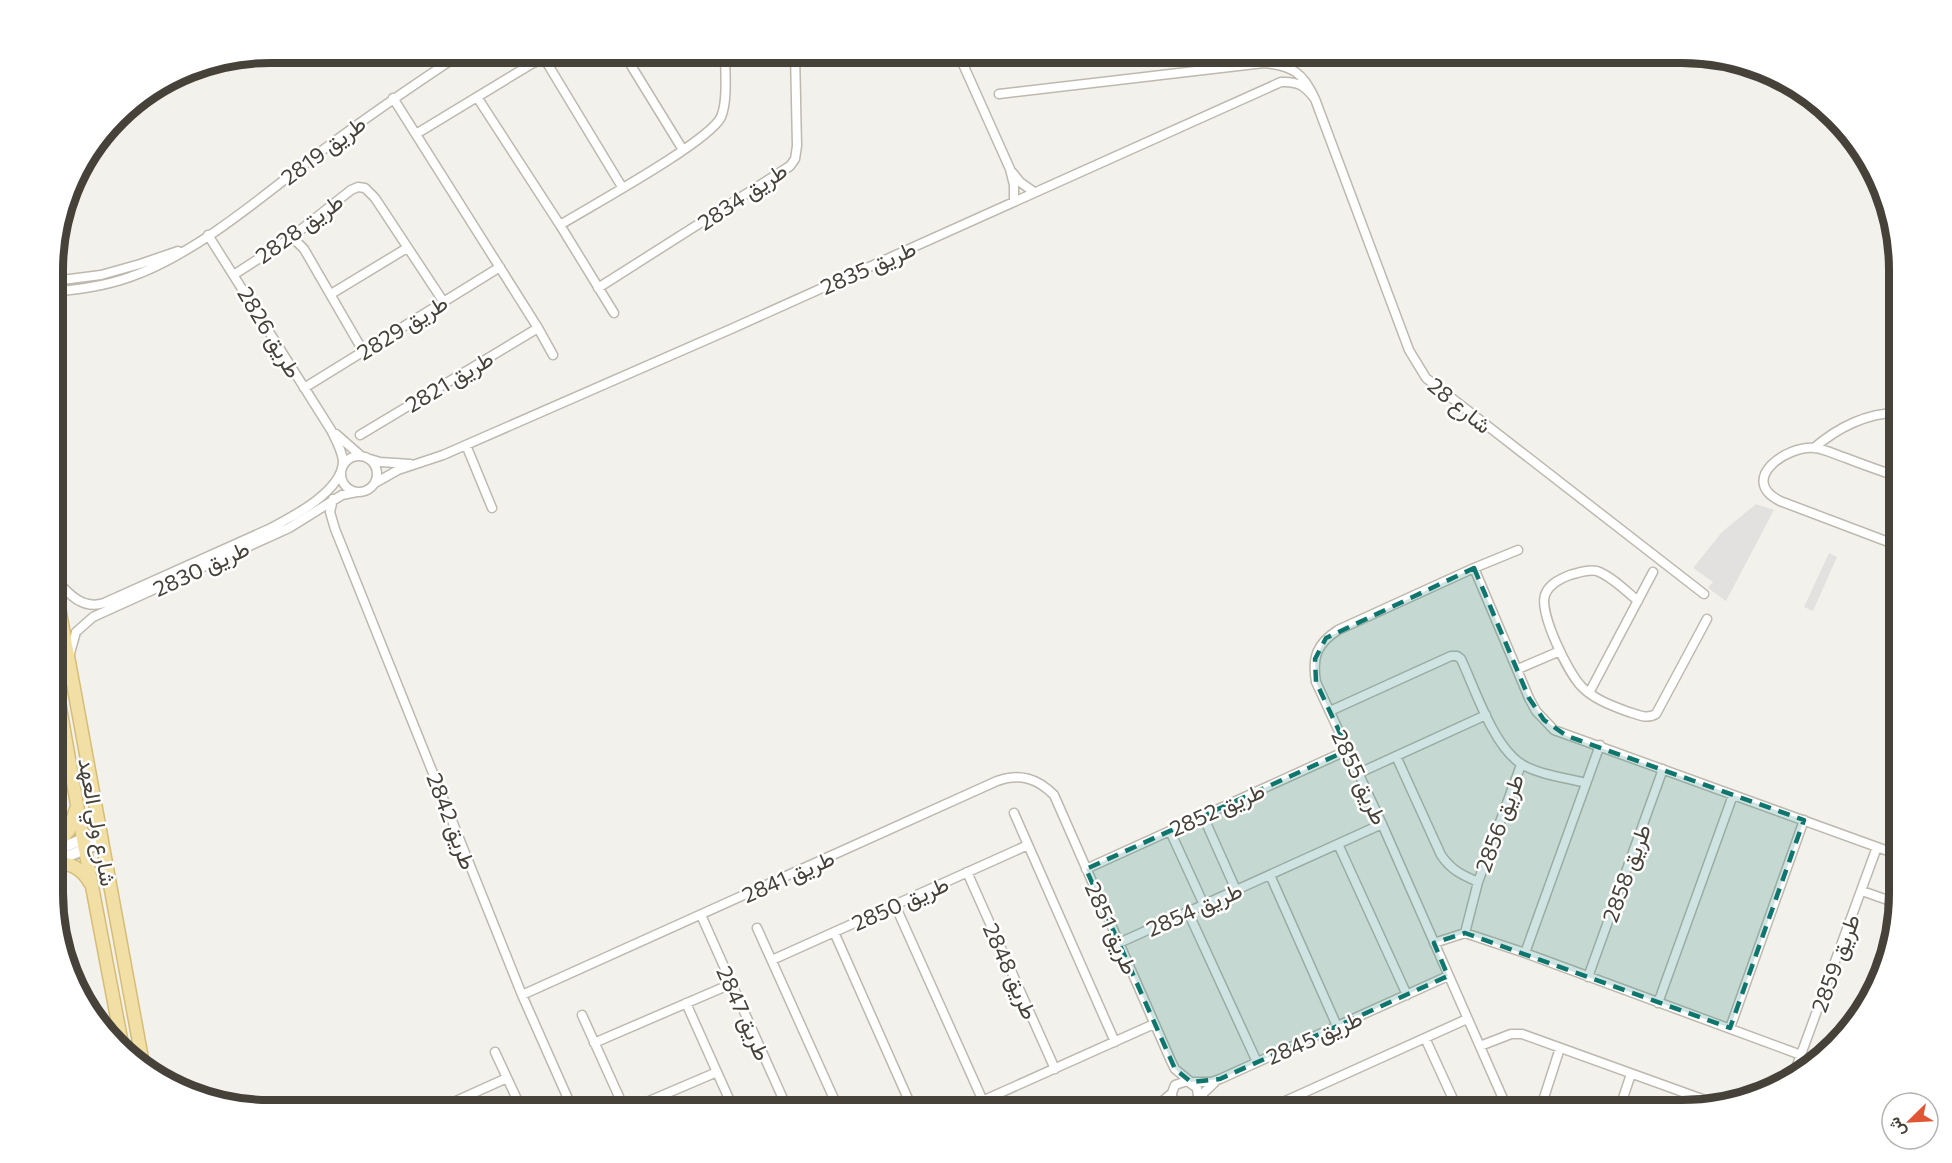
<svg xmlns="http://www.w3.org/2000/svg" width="1952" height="1163" font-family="Commissioner,Vazirmatn,sans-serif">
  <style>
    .parking { fill: #e3e1df }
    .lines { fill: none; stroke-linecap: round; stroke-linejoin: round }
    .minor-casing { stroke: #beb9ae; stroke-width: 11 }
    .tertiary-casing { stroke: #beb9ae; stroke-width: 14 }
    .primary-casing { stroke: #d6bd76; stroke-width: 15 }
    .minor { stroke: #fff; stroke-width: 8 }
    .tertiary { stroke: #fff; stroke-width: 10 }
    .primary { stroke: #f2dfa5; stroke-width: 12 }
    .marked { fill: #0f766e; fill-opacity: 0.2; stroke: #0f766e; stroke-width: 4.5; stroke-dasharray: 12 8; stroke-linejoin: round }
    .labels { text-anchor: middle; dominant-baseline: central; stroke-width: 5; stroke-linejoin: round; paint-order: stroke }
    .street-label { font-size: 22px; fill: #474239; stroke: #fff }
    .rim { fill: none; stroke: #474239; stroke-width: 8 }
  </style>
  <rect width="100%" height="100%" fill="#f3f1eb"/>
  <path class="parking" d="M1756,504l18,6 -48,91 -18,-13 5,-6 -20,-14 29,-36z
    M1829,553l8,4 -24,54 -9,-4z"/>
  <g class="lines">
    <defs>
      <path id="minor" d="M625,53l7,14 51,83
        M764,53h31
        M958,53l52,116 4,16v17
        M544,58l78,129
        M999,94l265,-31c28,3 39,9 51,36l94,251 17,28 278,216
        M477,97l83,128 54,88
        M393,98l145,230 15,27
        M416,134l117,-71 28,-10h13
        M1012,172l8,10 14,10
        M560,225c29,-18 149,-83 161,-108 7,-16 4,-47 4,-64
        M289,239l8,3 7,7 59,102
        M235,274l54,-35 62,-49 7,-3 7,1 10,10 68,103
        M54,281l47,-6 39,-11 38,-13
        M598,288l192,-122 5,-7 2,-13 -2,-93
        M54,292c26,-3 51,-6 76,-15 64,-22 132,-80 186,-122 48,-36 96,-69 146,-102
        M331,294l76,-46
        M304,388l196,-121
        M336,434l25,22
        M360,435l178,-107
        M466,445l26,63
        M1814,448c23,-20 54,-36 85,-35
        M341 474a18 18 0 1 1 36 0a18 18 0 1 1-36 0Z
        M370,459l10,3 30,2
        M1899,477c-18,-6 -35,-12 -53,-19 -10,-3 -21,-9 -31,-10 -29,-3 -77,32 -35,53l119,45
        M375,483l23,-13 45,-15 288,-126 550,-247c17,-1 24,4 34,17
        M333,499l-3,13 5,17 187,466 51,115
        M1474,568l55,130 7,13 18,19 345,125
        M56,579c12,15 27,31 48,24l165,-74c23,-12 74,-38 74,-68 -1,-11 -7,-21 -12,-31l-123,-195
        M1638,601c-12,-10 -27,-25 -41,-30 -9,-2 -19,2 -27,4 -10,4 -21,9 -25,20 -6,18 23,78 37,92 12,12 28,18 44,24 11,3 20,9 30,3l51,-95
        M70,653l6,-21 17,-15 196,-89 53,-33 15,-3
        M1518,669l42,-18
        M1589,693l64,-121
        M1330,711l121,-55h6l4,3c14,30 32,86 59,104 15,11 47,15 66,20
        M1396,756l45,99c10,15 21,20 37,27
        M1359,773l127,-58
        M1014,813l101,229
        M1203,816l33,74
        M1170,831l34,74
        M1338,844l69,151
        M1086,869l262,-119
        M967,872l88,197
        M1270,875l67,151
        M1862,891l37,13
        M895,905l88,196
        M1188,912l69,150
        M701,915l87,195
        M757,928l82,182
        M834,932l79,178
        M1465,933l13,-51 43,-117
        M1119,943l263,-119
        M1434,943l31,-10 60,20 276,102
        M1525,953l75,-208
        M772,960l256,-115
        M1588,977l75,-208
        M522,995l475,-214c23,-8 40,-3 57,14l117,266 4,8 16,13h20l9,-3 228,-103
        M686,1003l48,107
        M1658,1003l75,-208
        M582,1015l43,95
        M1730,1028l74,-208
        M1425,1038l33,72
        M594,1043l137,-59
        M1480,1046l31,-12h11l194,70
        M495,1052l27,58
        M1792,1079l85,-232
        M1198,1097l-1,-9 -10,-7 -12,4 -3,8c0,10 6,15 16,15l27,-26
        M436,1110l71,-32
        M628,1110l89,-38
        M962,1110l192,-86
        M1152,1110l20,-17
        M1271,1110l10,-7 186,-84
        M1508,1110l-126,-286 -66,-142c-4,-24 0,-38 22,-52l136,-62 44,-18
        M1540,1110l20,-62
        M1619,1110l12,-36"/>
      <path id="tertiary" d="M54,851l46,-19
        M54,862l48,-20"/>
      <path id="primary" d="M54,580l89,484
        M54,673l29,166 39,205
        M54,847l15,-17 7,-21
        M54,863c16,-1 28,5 36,20"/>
    </defs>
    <use href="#minor" class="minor-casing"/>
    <use href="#tertiary" class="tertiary-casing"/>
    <use href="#primary" class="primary-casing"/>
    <use href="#minor" class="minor"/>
    <use href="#tertiary" class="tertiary"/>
    <use href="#primary" class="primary"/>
  </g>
  <path class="marked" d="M1474,568l55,130 15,22 23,16 237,84 -74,208 -265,-95 -31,10 14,33 -228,103 -29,3 -16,-13 -89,-200 262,-119 -32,-68 -1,-23 11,-21z"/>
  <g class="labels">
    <g class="street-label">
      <text transform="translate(323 150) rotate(-37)">طريق 2819</text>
      <text transform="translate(742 196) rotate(-34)">طريق 2834</text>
      <text transform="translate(299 228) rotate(-36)">طريق 2828</text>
      <text transform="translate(868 267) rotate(-24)">طريق 2835</text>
      <text transform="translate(402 327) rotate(-32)">طريق 2829</text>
      <text transform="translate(270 332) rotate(59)">طريق 2826</text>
      <text transform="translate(449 381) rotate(-31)">طريق 2821</text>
      <text transform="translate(1460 405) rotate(39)">شارع 28</text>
      <text transform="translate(201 568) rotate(-25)">طريق 2830</text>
      <text transform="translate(1360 777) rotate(65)">طريق 2855</text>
      <text transform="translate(1217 809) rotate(-24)">طريق 2852</text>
      <text transform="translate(452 821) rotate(69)">طريق 2842</text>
      <text transform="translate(98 822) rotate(80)">شارع ولي العهد</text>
      <text transform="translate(1499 823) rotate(-70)">طريق 2856</text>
      <text transform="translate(1626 873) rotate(-70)">طريق 2858</text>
      <text transform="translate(788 876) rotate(-24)">طريق 2841</text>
      <text transform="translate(900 903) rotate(-24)">طريق 2850</text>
      <text transform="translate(1194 909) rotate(-24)">طريق 2854</text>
      <text transform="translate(1112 928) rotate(66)">طريق 2851</text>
      <text transform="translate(1835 963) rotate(-70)">طريق 2859</text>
      <text transform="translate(1011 971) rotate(66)">طريق 2848</text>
      <text transform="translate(744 1013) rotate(66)">طريق 2847</text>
      <text transform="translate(1314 1037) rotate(-24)">طريق 2845</text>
    </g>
  </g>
  <path d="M0 0H1952V1163H0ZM270 63H1682A207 207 0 0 1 1889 270V893A207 207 0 0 1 1682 1100H270A207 207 0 0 1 63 893V270A207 207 0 0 1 270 63Z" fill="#fff" fill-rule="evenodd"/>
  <path class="rim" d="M270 63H1682A207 207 0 0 1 1889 270V893A207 207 0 0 1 1682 1100H270A207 207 0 0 1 63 893V270A207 207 0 0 1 270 63Z"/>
  <g transform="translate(1910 1121) rotate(246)"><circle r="28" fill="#ffffff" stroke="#b5b3b0" stroke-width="1.5"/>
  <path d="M0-4.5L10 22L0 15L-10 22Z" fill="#e05635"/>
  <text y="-9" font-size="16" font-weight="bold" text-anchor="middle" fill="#474239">ش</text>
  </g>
</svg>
